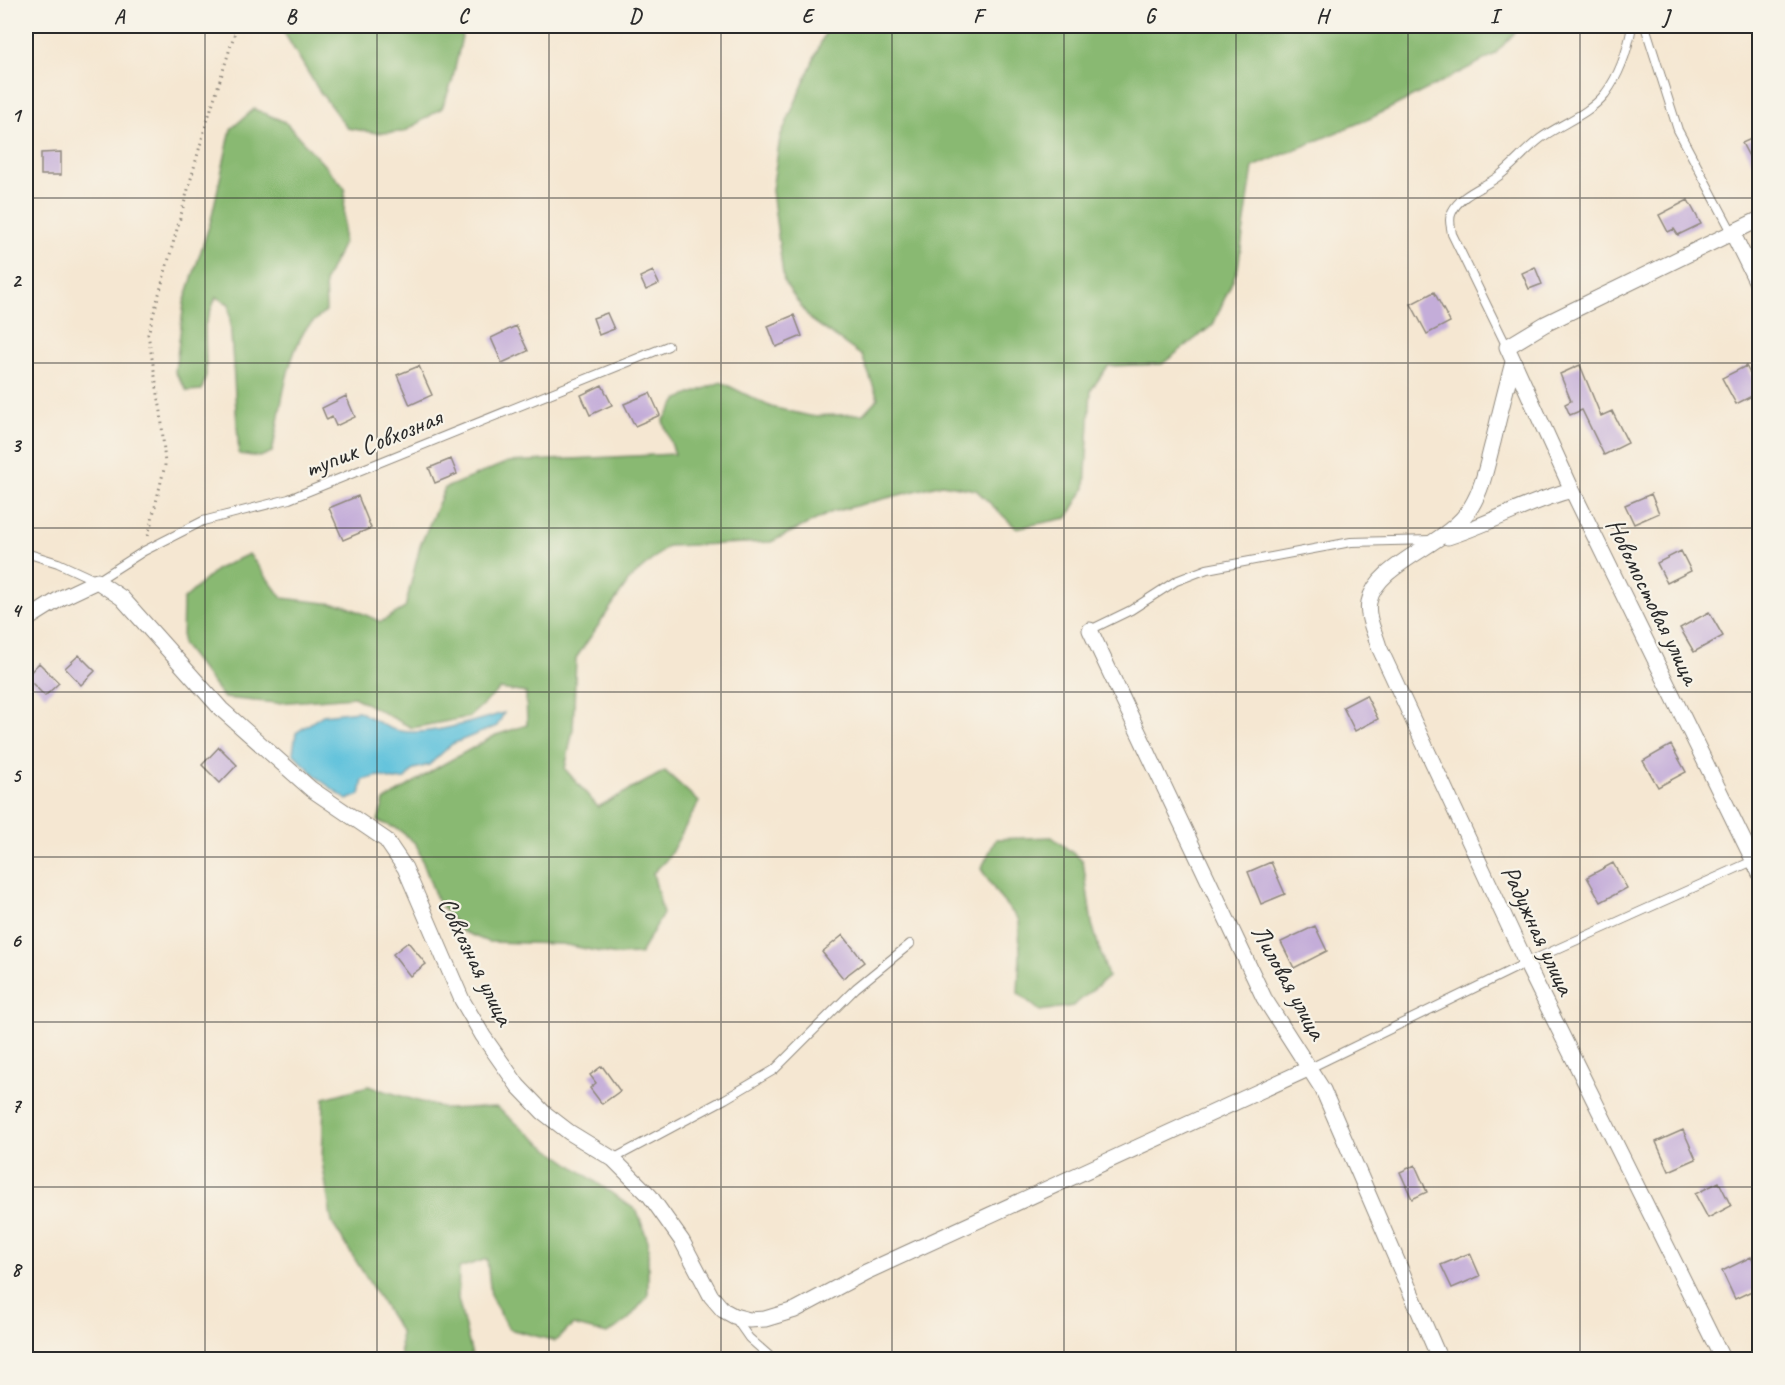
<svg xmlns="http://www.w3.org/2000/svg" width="1785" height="1385" font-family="Caveat,sans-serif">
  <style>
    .forest { fill: #89b972; stroke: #5a724e; stroke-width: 1.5 }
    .water { fill: #5dc1db; stroke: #447683; stroke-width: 1.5 }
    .building { fill: #c4add9 }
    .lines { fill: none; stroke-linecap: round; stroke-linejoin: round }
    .lane-casing { stroke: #90897e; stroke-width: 10 }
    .street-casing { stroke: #90897e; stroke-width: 17 }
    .path { stroke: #90897e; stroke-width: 3; stroke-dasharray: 1.5 4.5; stroke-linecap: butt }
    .lane { stroke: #fff; stroke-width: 8 }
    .street { stroke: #fff; stroke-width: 15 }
    .grid { fill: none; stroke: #2b2b2b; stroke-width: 1.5; stroke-opacity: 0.55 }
    .labels { text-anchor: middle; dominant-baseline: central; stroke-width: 4.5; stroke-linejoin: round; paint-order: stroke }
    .street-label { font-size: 26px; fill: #2b2b2b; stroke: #f7f3e8 }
    .neatline { fill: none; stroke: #2b2b2b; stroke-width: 2 }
    .grid-label { font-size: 20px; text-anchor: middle; font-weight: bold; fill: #2b2b2b }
  </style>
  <rect width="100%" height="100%" fill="#f7f3e8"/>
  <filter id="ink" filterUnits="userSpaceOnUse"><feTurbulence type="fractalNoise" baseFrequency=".0167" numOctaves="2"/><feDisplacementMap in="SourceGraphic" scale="12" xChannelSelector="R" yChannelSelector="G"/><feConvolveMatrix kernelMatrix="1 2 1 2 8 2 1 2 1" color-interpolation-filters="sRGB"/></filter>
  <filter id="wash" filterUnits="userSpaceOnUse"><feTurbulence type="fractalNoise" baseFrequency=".008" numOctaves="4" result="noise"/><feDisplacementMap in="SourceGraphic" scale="24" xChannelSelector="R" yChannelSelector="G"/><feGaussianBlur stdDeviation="1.35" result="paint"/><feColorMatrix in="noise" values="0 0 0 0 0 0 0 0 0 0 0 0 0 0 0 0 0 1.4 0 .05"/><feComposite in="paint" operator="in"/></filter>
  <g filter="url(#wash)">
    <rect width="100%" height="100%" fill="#f5e7d2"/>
    <path class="forest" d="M280,26h180l3,6 -11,50 -10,26 -38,24 -27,1 -30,-5 -29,-39z
      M828,26h693l-27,29 -123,63 -118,49 -15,101 -25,57 -51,39 -54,2 -17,24 -6,98 -18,30 -51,10 -40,-38 -34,-6 -110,28 -61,30 -103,4 -38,33 -54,79 -3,71 -8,40 33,38 67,-36 34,31 -31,56 -15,15 10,41 -23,40 -24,1 -54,-11 -74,-2 -27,-11 -24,-31 -21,-56 -18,-15 -20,-8 6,-20 56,-35 56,-31 31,-10 -1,-32 -26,-4 -31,28 -57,11 -58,-31 -77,6 -53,-5 -42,-54 1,-44 34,-31 32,-15 33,44 62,7 37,17 24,-14 15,-62 25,-58 63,-26 167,-8 -12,-33 15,-22 43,-17 50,25 39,9 53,-2 15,-16 -16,-42 -52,-37 -26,-37 -12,-92 8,-52z
      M254,109l31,13 60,66 -2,55 -18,38 1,30c-6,6 -16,12 -21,19 -21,34 -24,84 -33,122l-12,5 -21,-3 -10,-150 -13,-7 -11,28 1,50 -4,15 -15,1 -12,-19 9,-69 27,-83 20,-91z
      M1052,837l31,24 9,63 16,53 -35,29 -33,5 -22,-18 2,-37 -1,-36 -19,-22 -19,-29 15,-30z
      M368,1086l77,23 51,-2 50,40 91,64 11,30v55l-20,24 -21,14 -34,-9 -18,16 -46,-12 -18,-32 -4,-38 -28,9 -1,31 15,60h-72l-1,-28 -68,-108 -10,-62 2,-63z"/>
    <path class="water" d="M358,711c11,5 23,14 34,18 31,10 81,-8 112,-16l-7,13 -45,18 -23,21 -15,4 -9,10 -11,1 -15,-4 -16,4 -3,15 -13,5 -28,-21 -26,-26 3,-20 27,-18z"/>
    <g id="blocks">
      <path class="building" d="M1760,135v42l-18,-34z
        M61,152v23h-20v-22z
        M1688,200l13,24 -23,11 -4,-6 -6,3 -9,-17z
        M1535,267l7,17 -13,5 -7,-16z
        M653,271l6,13 -13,6 -6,-13z
        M1434,292l16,30 -23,12 -16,-30z
        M607,313l7,16 -15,6 -6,-17z
        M794,315l8,21 -26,11 -8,-21z
        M516,326l12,25 -26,12 -11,-25z
        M1580,365l21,51 11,-5 16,32 -24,12 -22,-45 -12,5 -5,-11 6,-3 -11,-27z
        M419,366l13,29 -22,10 -13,-30z
        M1746,366l14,26 -24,12 -14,-26z
        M602,385l10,20 -22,10 -9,-20z
        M650,393l10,22 -25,11 -11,-22z
        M346,396l9,21 -19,9 -4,-9 -5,3 -5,-12z
        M451,459l6,15 -22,9 -6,-15z
        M1651,494l8,19 -25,11 -9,-19z
        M358,496l13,32 -28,12 -14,-32z
        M1681,551l10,20 -24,12 -10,-20z
        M1709,612l14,24 -29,16 -14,-24z
        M79,655l16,16 -14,14 -16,-17z
        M39,663l20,20 -14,13 -19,-19z
        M1366,695l12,24 -23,12 -12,-24z
        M1671,745l15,27 -28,15 -15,-26z
        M219,747l18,18 -17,18 -18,-18z
        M1271,862l14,32 -24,10 -13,-32z
        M1613,863l14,25 -26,14 -14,-25z
        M1315,926l12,25 -33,17 -13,-26z
        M843,935l21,27 -21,16 -21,-26z
        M408,942l18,22 -16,12 -17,-22z
        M602,1066l18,25 -18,13 -12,-16 6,-5 -6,-8z
        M1683,1130l13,29 -27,12 -13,-29z
        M1415,1165l12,27 -15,7 -12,-27z
        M1719,1182l12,24 -23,12 -13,-24z
        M1470,1253l10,23 -28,12 -11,-23z
        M1751,1257l9,18v12l-25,12 -13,-28z"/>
    </g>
  </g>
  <g filter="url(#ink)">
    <use href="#blocks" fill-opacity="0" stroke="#90897e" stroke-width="1.5"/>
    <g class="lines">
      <defs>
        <path id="lane" d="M1645,26l33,104 54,102
          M1507,347l-55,-113c-1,-8 -4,-15 0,-22 8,-17 30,-24 44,-34 16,-11 29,-28 45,-40 21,-15 47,-23 64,-44 15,-20 23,-45 27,-68
          M26,553l32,10 39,18 47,-30 59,-30 86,-22 379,-153
          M1090,630l41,-20 45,-29 31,-12 144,-27 81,-2
          M1310,1068l216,-105 229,-103
          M613,1159l112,-60 49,-29 82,-82 54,-44
          M735,1318l14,20 25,22"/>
        <path id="street" d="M1760,219l-215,105 -38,23 65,143 188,384
          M1732,232l28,57
          M1513,362c-7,27 -14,54 -20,80 -6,22 -10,46 -22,65 -22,38 -94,55 -102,95 -3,14 6,31 10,45l147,316 197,397
          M1448,537c42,-13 81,-36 124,-47
          M26,620l35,-22 36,-17 25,17 99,111 90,80 75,51 19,28 57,132 21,36 35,50 25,26 26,20 44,27 37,37 32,45 29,55 12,14 11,6 15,4 16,-1 30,-9 71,-38 444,-204
          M1090,630l174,368 59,92 117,270"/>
      </defs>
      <use href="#lane" class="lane-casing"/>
      <use href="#street" class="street-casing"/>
      <path class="path" d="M148,536l17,-71 -4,-53 -13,-78 57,-206 32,-102"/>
      <use href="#lane" class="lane"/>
      <use href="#street" class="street"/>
    </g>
  </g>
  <path class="grid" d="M205,26v1334M377,26v1334M549,26v1334M721,26v1334M892,26v1334M1064,26v1334M1236,26v1334M1408,26v1334M1580,26v1334M26,198h1734M26,363h1734M26,528h1734M26,692h1734M26,857h1734M26,1022h1734M26,1187h1734"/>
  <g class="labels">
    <g class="street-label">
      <text transform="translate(373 443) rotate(-22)">тупик Совхозная</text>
      <text transform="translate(1653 601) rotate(64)">Новомостовая улица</text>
      <text transform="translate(1538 930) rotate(65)">Радужная улица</text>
      <text transform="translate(476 961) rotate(64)">Совхозная улица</text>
      <text transform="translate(1289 982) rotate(61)">Лиловая улица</text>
    </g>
  </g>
  <rect width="1785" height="1385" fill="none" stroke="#f7f3e8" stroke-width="66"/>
  <rect x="33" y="33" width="1719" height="1319" class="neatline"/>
  <g class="grid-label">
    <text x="119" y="23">A</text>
    <text x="291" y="23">B</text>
    <text x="463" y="23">C</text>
    <text x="635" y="23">D</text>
    <text x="807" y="23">E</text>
    <text x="978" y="23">F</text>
    <text x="1150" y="23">G</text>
    <text x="1322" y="23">H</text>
    <text x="1494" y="23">I</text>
    <text x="1666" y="23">J</text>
    <text x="16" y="122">1</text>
    <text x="16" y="287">2</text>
    <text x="16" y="452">3</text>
    <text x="16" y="617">4</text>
    <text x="16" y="782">5</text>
    <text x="16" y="947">6</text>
    <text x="16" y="1112">7</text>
    <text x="16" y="1276">8</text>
  </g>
</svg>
